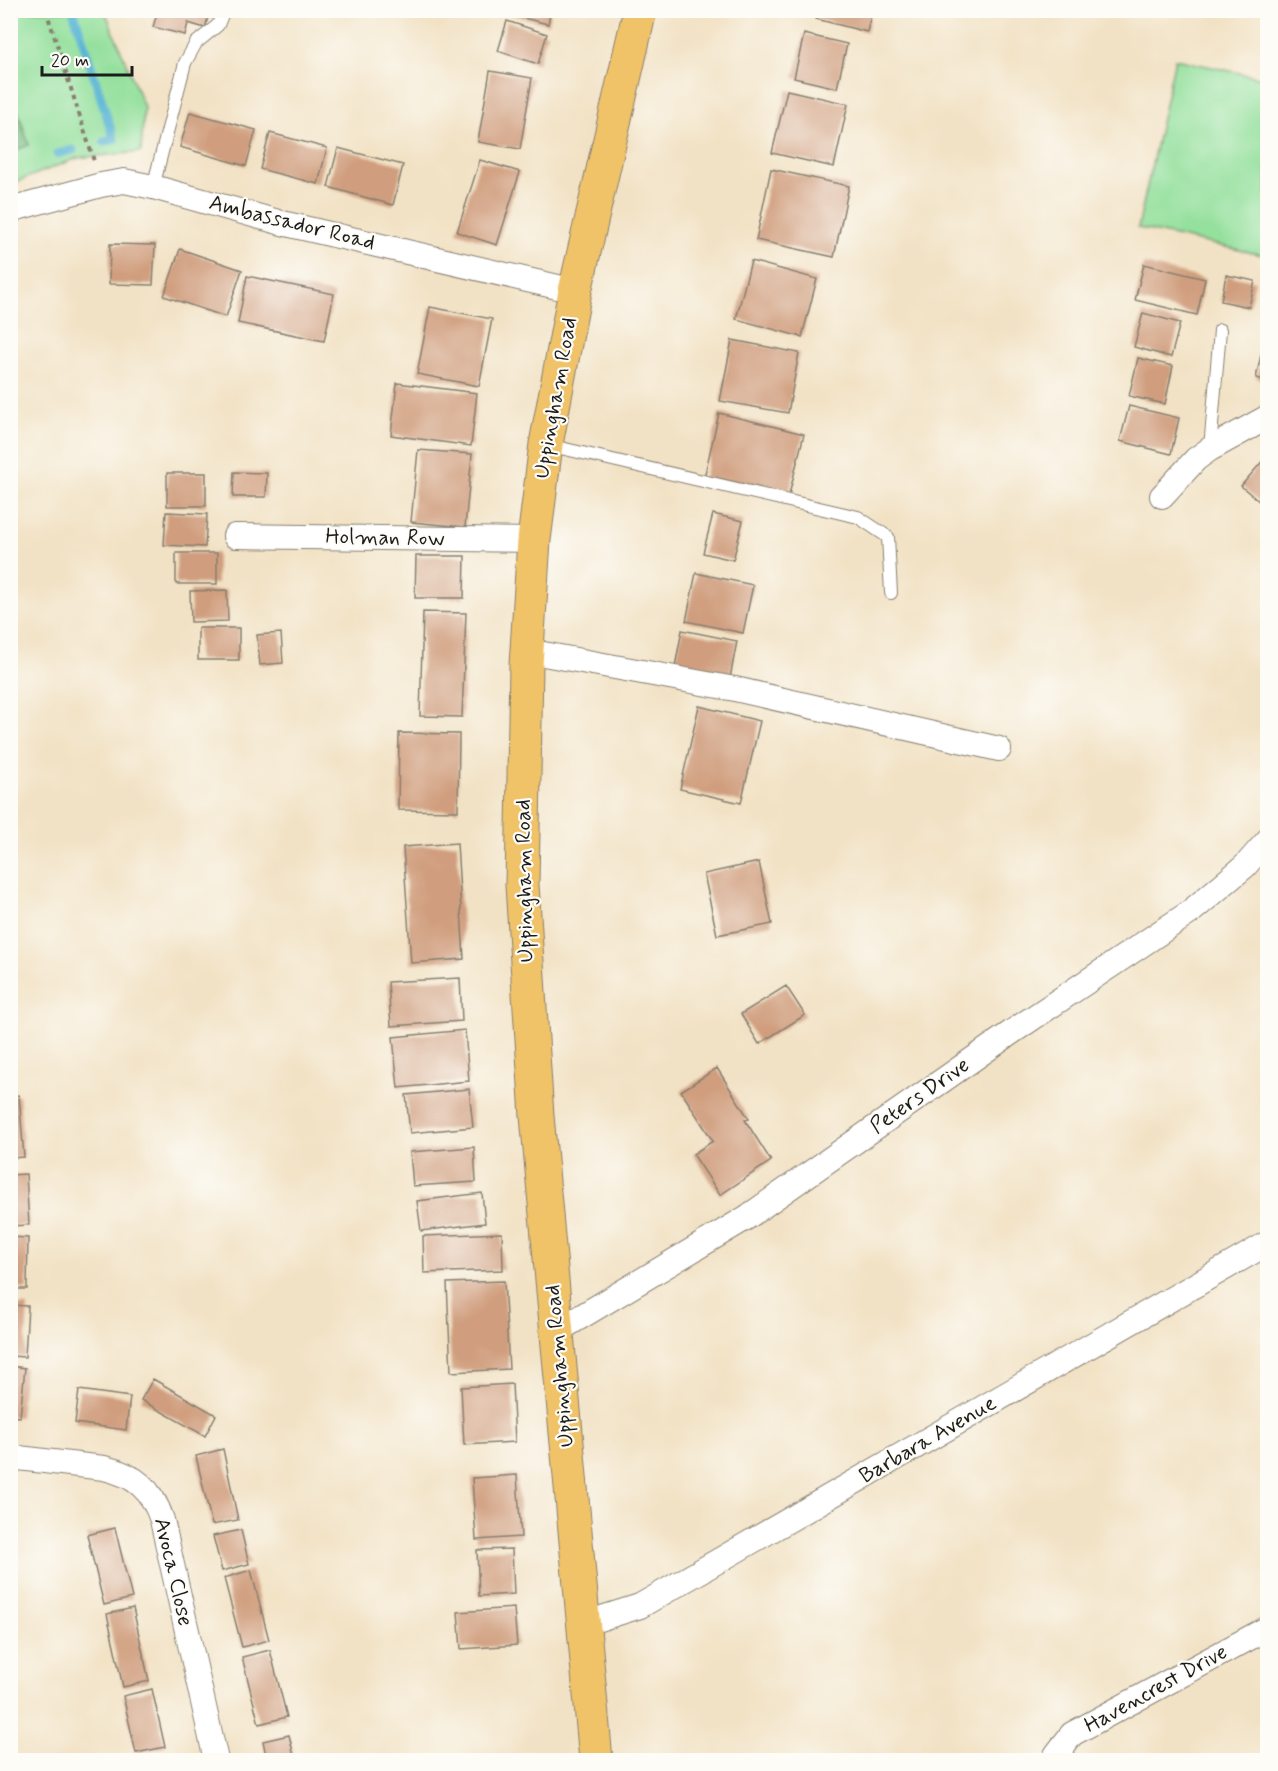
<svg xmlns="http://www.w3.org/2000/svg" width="1278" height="1771" font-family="Mynerve,sans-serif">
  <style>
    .green { fill: #94e09d; stroke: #587e5c; stroke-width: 1.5 }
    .forest { fill: #77be84; stroke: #4a6d50; stroke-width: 1.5 }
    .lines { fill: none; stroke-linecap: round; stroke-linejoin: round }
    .stream { stroke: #54b3d3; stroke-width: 9 }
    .building { fill: #d09e7e }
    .service-casing { stroke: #877f70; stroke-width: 14 }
    .minor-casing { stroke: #877f70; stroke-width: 26 }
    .trunk-casing { stroke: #877f70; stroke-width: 35 }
    .path { stroke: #877f70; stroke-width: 4; stroke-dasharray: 4.5 4.5; stroke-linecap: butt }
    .service { stroke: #fff; stroke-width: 12 }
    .minor { stroke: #fff; stroke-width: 24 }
    .trunk { stroke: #f1c369; stroke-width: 33 }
    .labels { text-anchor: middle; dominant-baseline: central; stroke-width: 4.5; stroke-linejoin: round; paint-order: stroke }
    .street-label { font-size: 22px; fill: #1c1c1c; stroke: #fdfcf7 }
  </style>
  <rect width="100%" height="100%" fill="#fdfcf7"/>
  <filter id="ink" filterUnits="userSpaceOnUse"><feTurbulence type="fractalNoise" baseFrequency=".0167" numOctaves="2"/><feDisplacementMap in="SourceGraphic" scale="12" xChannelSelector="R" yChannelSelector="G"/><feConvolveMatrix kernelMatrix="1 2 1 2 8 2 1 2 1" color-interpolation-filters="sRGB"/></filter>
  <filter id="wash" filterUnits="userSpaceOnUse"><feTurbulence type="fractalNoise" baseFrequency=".008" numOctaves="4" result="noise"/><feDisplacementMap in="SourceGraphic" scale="24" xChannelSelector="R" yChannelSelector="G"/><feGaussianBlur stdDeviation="1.35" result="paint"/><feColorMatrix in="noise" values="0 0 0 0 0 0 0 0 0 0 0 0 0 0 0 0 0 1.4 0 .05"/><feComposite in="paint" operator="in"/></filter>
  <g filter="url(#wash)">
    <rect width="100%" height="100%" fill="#f2e2c5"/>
    <path class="green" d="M11,11h94l39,96 -3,45 -64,6 -66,26z
      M1175,59l92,20v177l-129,-28z"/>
    <path class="forest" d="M10,88l19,57 -18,7h-1z"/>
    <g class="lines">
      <path class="stream" d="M73,10l41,129 -10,3
        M57,154l16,-4"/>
    </g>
    <g id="blocks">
      <path class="building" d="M158,10h52l-5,18 -17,-5 -3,12 -32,-8z
        M512,10h39l-3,14 -37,-9z
        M818,10h54l-5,22 -51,-13z
        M507,21l40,13 -9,30 -40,-13z
        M804,34l43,10 -10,44 -43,-10z
        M490,71l42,7 -12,71 -42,-7z
        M787,90l61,14 -14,63 -62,-14z
        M190,112l66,18 -10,36 -66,-19z
        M270,133l57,15 -9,36 -58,-15z
        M338,148l65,17 -10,40 -65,-18z
        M480,160l40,12 -23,73 -40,-13z
        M771,169l78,17 -15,71 -78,-17z
        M110,244l45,1 -2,40 -44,-1z
        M180,249l62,21 -16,47 -62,-21z
        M751,261l66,18 -15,58 -66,-18z
        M1144,264l61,15 -8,36 -62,-15z
        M1226,275l29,6 -6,26 -28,-6z
        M247,276l87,18 -10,47 -86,-18z
        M430,307l62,12 -13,67 -62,-12z
        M1143,313l37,10 -9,34 -37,-10z
        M732,340l67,13 -11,60 -68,-12z
        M1264,341l4,1v39l-12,-3z
        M1138,358l35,8 -8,38 -36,-8z
        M397,383l80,10 -6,53 -80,-11z
        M1129,406l50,12 -8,36 -51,-13z
        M719,413l85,21 -16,65 -84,-21z
        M418,450l54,4 -7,73 -54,-5z
        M1266,457l2,2v50l-27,-23z
        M234,472l33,1 -1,24h-33z
        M167,473h39v33h-39z
        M166,512l41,2 -2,33 -41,-2z
        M713,514l30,7 -10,39 -30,-7z
        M176,553h41v31h-41z
        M416,556h49l-1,42h-49z
        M696,573l57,12 -10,48 -57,-12z
        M227,590l1,31 -37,1 -1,-31z
        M423,612l43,1 -4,104 -42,-1z
        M198,628h41v32h-41z
        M682,630l55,11 -7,37 -55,-11z
        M281,633l2,30 -23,2 -3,-30z
        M699,706l61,15 -19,82 -61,-14z
        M399,733l60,1 -1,77 -60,-1z
        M457,843l7,116 -53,4 -8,-116z
        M759,862l13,62 -55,11 -13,-61z
        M460,978l2,43 -71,5 -3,-44z
        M786,986l19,29 -46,29 -18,-30z
        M465,1030l4,51 -71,7 -5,-51z
        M717,1068l32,51 -4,1 26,41 -51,34 -27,-41 20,-13 -32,-50z
        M469,1089l4,38 -63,6 -4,-38z
        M19,1095l5,62 -14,1v-62z
        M474,1147l2,35 -63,4 -3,-34z
        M26,1174l3,51 -19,1v-51z
        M482,1193l3,30 -64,8 -4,-30z
        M502,1233l1,37 -79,3 -1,-37z
        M10,1237l18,1 -1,51h-17z
        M504,1281l5,88 -58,3 -4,-89z
        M10,1305l18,1 -3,51 -15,-1z
        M10,1366l15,2 -5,49 -10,-1z
        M153,1379l63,36 -11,21 -64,-36z
        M512,1384l3,58 -51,3 -3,-58z
        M79,1390l51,7 -4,33 -51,-7z
        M223,1449l15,71 -26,5 -16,-69z
        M517,1475l4,62 -45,3 -4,-62z
        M115,1528l17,70 -28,7 -17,-70z
        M241,1530l8,34 -27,7 -9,-35z
        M512,1549l2,45 -35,2 -2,-46z
        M251,1570l18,70 -27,7 -18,-69z
        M133,1608l16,73 -26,6 -16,-73z
        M514,1608l3,37 -56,4 -3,-37z
        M270,1650l17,67 -28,7 -17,-67z
        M152,1689l13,58 -29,6 -13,-57z
        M289,1735l6,25h-28l-4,-19z"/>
    </g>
  </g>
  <g filter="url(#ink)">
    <use href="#blocks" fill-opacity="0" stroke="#877f70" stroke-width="1.5"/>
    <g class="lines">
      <defs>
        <path id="service" d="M153,187l32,-124 11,-20 22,-18 6,-15
          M548,445l310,72 30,20 3,56
          M1210,449l10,-119"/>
        <path id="minor" d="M10,210l91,-25 23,-4 29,6 129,36 293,68
          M1162,496l34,-37 14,-10 58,-32
          M235,536l299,4
          M527,651l208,38 264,60
          M557,1331l189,-113 263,-184 180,-121 56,-47 23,-26
          M10,1457l94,11c31,7 48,21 58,52l54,240
          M583,1624l57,-18 628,-363
          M1057,1760l-1,-5 16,-21 196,-106"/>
        <path id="trunk" d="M596,1760l-59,-644 -15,-231 4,-220 8,-125 12,-96 29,-153 65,-281"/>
      </defs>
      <use href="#service" class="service-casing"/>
      <use href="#minor" class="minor-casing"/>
      <use href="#trunk" class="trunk-casing"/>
      <path class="path" d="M46,10l48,151"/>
      <use href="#service" class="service"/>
      <use href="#minor" class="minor"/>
      <use href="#trunk" class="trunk"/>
    </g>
  </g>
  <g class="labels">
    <g class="street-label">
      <text transform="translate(292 223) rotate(14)">Ambassador Road</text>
      <text transform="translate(556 398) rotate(-80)">Uppingham Road</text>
      <text transform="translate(385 538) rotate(1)">Holman Row</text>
      <text transform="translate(525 881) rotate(-91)">Uppingham Road</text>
      <text transform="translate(920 1096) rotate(-35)">Peters Drive</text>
      <text transform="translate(560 1366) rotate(-95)">Uppingham Road</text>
      <text transform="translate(928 1440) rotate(-30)">Barbara Avenue</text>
      <text transform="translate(173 1572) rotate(77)">Avoca Close</text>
      <text transform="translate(1156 1689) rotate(-29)">Havencrest Drive</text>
    </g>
  </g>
  <rect width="1278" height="1771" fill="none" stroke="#fdfcf7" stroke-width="36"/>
  <path d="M42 66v9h90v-9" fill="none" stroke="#1c1c1c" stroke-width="3"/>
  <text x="51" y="66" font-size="18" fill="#1c1c1c" stroke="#fdfcf7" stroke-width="4.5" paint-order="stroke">20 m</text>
</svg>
